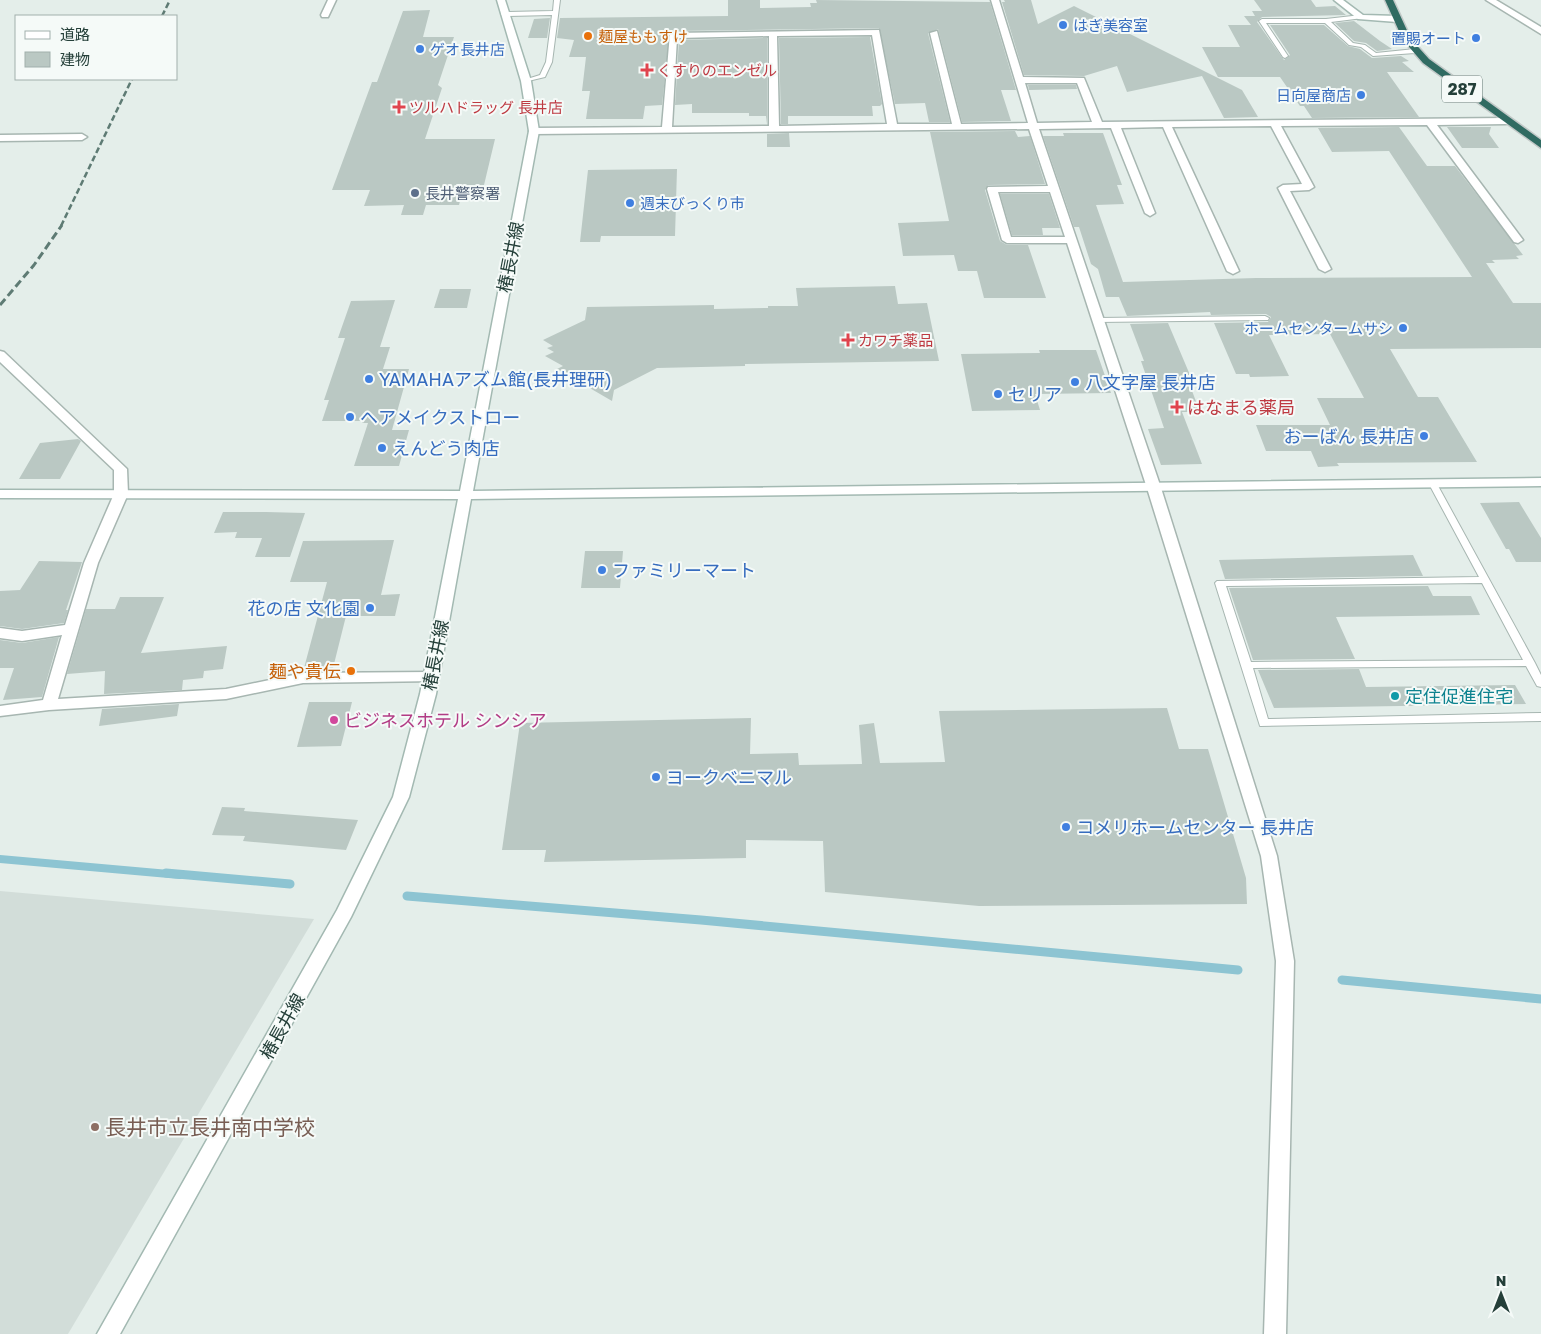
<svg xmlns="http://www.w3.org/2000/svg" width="1541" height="1334" font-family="'Golos Text','Noto Sans JP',sans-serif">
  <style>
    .built { fill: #d2ddd9 }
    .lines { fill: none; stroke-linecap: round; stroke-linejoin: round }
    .stream-far1 { stroke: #8dc4d2; stroke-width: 8 }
    .stream { stroke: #8dc4d2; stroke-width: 9 }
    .building { fill: #bac8c3 }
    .lane-casing { stroke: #a7b6b1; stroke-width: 2 }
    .street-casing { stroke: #a7b6b1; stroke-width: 3 }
    .secondary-casing { stroke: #a3b9b2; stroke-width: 3 }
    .highway-casing { stroke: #c2c9c8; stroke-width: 3 }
    .lane { fill: #fff; fill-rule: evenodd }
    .street { fill: #fff; fill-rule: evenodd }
    .secondary { fill: #fff; fill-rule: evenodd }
    .highway { fill: #306b62; fill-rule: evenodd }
    .rail-far1 { stroke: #5e7b74; stroke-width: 2.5; stroke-dasharray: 6 3; stroke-linecap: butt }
    .rail { stroke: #5e7b74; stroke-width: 3; stroke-dasharray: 8 4; stroke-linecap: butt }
    .shop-dot { fill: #3f7fe0; stroke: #f5faf8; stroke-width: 2 }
    .food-dot { fill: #e8710a; stroke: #f5faf8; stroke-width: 2 }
    .health-dot { fill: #e0444e; stroke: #f5faf8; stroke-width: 2 }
    .service-dot { fill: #5c6f8a; stroke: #f5faf8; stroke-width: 2 }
    .culture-dot { fill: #0f9aa8; stroke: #f5faf8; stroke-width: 2 }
    .hotel-dot { fill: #d1479c; stroke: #f5faf8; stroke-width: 2 }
    .education-dot { fill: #8d6e63; stroke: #f5faf8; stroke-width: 2 }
    .labels { text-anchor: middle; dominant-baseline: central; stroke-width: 4; stroke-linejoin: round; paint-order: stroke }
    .far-shop-label { font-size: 15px; fill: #366cbe; stroke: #f5faf8; text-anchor: start }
    .far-food-label { font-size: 15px; fill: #c56008; stroke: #f5faf8; text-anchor: start }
    .far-health-label { font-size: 15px; fill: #be3a42; stroke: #f5faf8; text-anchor: start }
    .far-service-label { font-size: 15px; fill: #4e5e75; stroke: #f5faf8; text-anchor: start }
    .shield { fill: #f5faf8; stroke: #637772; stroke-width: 1 }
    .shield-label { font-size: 16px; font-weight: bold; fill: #243f39 }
    .street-label { font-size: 18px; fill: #243f39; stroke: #f5faf8 }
    .shop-label { font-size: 18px; fill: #366cbe; stroke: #f5faf8; text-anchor: start }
    .health-label { font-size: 18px; fill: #be3a42; stroke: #f5faf8; text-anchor: start }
    .food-label { font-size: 18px; fill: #c56008; stroke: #f5faf8; text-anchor: end }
    .culture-label { font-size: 18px; fill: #0d838f; stroke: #f5faf8; text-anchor: start }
    .hotel-label { font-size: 18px; fill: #b23c85; stroke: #f5faf8; text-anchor: start }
    .near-education-label { font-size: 21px; fill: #785e54; stroke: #f5faf8; text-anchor: start }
  </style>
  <rect width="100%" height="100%" fill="#e4eeea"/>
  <path class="built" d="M0,891l314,28 -246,415h-68z"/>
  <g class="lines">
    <path class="stream-far1" d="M0,859l180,16"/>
    <path class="stream" d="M166,873l124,11
      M407,896l294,24 537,50
      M1342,980l199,19"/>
  </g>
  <path class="building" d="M728,0h32v8l51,-1 -1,-4h7l-1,-3 174,2 26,88h-15l10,31 -49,1 -24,-93 -10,4 22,89h-21l-4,-19 -30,1 -16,-76 -209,3 -8,74 -17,1 -2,13h-57l4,-28h-8l4,-34h-17l5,-17 -17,-2 3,-20 168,-2z
    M1004,0h27l7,24 36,-18 168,84 16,27 -34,1 -22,-42 -75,16 -10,-26 -33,10 -60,-1 -22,-73h3z
    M1254,0h57l5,7 19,-1 11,9 -84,2 -5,5 27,38 6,-5 -20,-30h54l24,21 12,3 12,9 29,-2 8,5 -7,1 12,10h-27l32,45 -107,1 -8,-12h-4l-20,-29h-62l-16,-30h38l-12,-22h23l-7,-9h11l-3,-5h10z
    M430,10l-7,27h31l-16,48 4,3 -17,51h70l-11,46h-20l-5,20h-33l-3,10h-22l3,-10 -40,1 6,-16h-38l40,-108h5l26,-71z
    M550,18l-3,20h-19l6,-19z
    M1354,21l26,20 12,8 -15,2 -11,-8 -12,-2 -19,-18z
    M870,37l12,67 -2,2h-8l1,10h-85v8h-7l-2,-86z
    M767,38v86l-1,-8h-17v-3h-57v-9l-17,1 4,-65z
    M1028,85h48l1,4 -48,1z
    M1399,127l28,39h28l68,89 -7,1 3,3 -27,1 3,3h-9l27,40h28v45l-151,1 28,48h20l39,65 -140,1 2,3 -21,1 -7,-16h-45l-10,-26h74l-13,-27h47l-34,-64 -61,1 20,41 -39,1 -1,-3h-13l-22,-51 54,-1 3,-5 -5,-3 -55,1 -1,-3 -83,4 -8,-19h-13l-8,-28 -7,-5 -12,-37h-5l-31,-91h21l-1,-3h40l19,52h-5l7,19 -28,1 27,77 133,-4 216,-1 -83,-126 -57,1 -14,-24z
    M1447,127h44l-2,7 10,14h-37z
    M1015,131l3,6 12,-1 15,48 -57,1 -3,5 15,51 7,4h21l18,53h-62l-7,-27h-19l-4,-16 -51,1 -5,-33 51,-2 -19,-89z
    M789,133l1,14h-23v-13z
    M677,169l-2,67h-74l-1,6h-20l8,-72z
    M1000,194h49l11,34h-18l1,7h-31z
    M895,286l3,18 29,-1 12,58 -194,3v2l-88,2 -43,22 -2,11 -55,-32 6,-3 -18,-10 9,-4 -7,-4 6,-2 -10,-6 42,-20 2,-13 127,-2v4l54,-1v-2h30l-2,-18z
    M440,289h31l-4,19h-33z
    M395,300l-15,47h10l-7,22h26l-17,61h17l-10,36h-45l14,-43h-6v-2h-40l7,-21h-5l21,-62h-7l13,-37z
    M1168,323l22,52h-4l14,37h-18l20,52 -41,1 -13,-36 16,-1 -23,-67h3l-14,-37z
    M1039,350h57l15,43 -76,1 5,16 -68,1 -11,-57 79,-1z
    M78,439l3,2 -21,38h-41l21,-36z
    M1519,502l22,36v24h-25l-7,-13h-3l-26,-46z
    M223,512h43l39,1 -15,44h-35l7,-19h-27l2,-6 -23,1z
    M394,540l-13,55 19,-1 -5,22h-49l-13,52h-29l23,-86h-37l13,-41z
    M585,551h38l-3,37h-39z
    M1413,555l10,21 -198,3 -6,-19z
    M39,561l43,1 -16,48h2l-4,13 -42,6 -22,-3v-35l20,-1z
    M1428,586l5,10h38l9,19 -144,2 19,42 -102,1 -24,-72z
    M120,597h44l-23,56 86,-7 -4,23 -19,2 -1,7 -20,2 -1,10 -78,4 1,-23 -38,3 19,-65h29z
    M59,637l-17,60 -39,3 11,-32h-14v-28l22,3z
    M1359,669l7,18 149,-2 11,19 -252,4 -16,-38z
    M309,702h43l-11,44 -44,1z
    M179,704l-2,12 -78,10 3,-17z
    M1167,708l12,41h29l38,129 1,26 -268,2 -154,-14 -2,-51 -77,-1v18l-202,4 2,-12h-44l18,-127 231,-5 -1,36 48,-1 1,12 63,-1 -3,-39 15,-2 6,40 65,-1 -6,-51z
    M222,807l23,1 -1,3 114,9 -12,30 -103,-9 2,-5 -33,-1z"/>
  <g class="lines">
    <defs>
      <path id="lane" d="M554,0h6l-8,62 -7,15 -21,5v-2l16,-5 6,-13 6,-47 -48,1 -3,-2 3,-2 49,-1z
        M1361,15l3,2 -1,1 -32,4 22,21 12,2 11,8 39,-4 3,2 -3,2 -42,3 -12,-9 -12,-2 -24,-22h-59l22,33 -3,2 -2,-1 -24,-36 3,-2h64z
        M1265,316l4,2 -1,2 -170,2 -4,-2 4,-2z
        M1433,481l4,3 98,179 6,12v12l-4,-1 -11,-20 -273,2 15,51 273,-6v8l-281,5 -45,-143 2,-2 262,-4 -50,-93zM1482,583l41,77 -272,2 -25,-76z"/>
      <path id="street" d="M328,0h8l-8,17h-6l-1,-2z
        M991,0h8l24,77 61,1 18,44 404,-4 5,3 -5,3 -69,1 86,115 -5,3 -4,-1 -87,-117 -146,1 33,61 -5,3 -19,1 41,78 -6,3 -6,-3 -41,-81 5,-3 19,-1 -31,-58 -99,1 67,144 -6,3 -6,-3 -64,-144 -42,1 34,85 -5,3 -5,-3 -34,-85 -72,1 122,359 116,368 17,105 -8,373h-22l12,-373 -15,-105 -114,-368 -80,-245h-60l-5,-3 -15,-51 1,-2 60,-1 -19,-57 -495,5 -5,-3 5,-3 128,-1 8,-94 209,-3 18,94h55l-22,-91 7,-2 24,93 67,-1zM872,35l15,89 -108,2 -2,-90zM769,36v90l-97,1 5,-89zM1025,83h52l15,39 -55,1zM998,192h52l15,45h-54z
        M1486,0h10l45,27v7z
        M0,135l82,-1 5,3 -5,3 -82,1z
        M0,351l4,1 123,117 1,25 -30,69 -40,136 168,-10 77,-16 128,-1 8,5 -3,4 -133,2 -77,16 -177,11 -49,6v-10l43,-6 19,-65 -40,6 -22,-3v-10l22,3 43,-6 19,-62 30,-69v-24l-114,-108z"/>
      <path id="secondary" d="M497,0h8l26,81 8,50 -66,360 1068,-13v8l-1070,13 -35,195 -27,103 -58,120 -231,417h-23l240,-424 56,-113 27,-103 38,-195 -458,-1v-8l460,1 69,-360 -8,-50z
        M1334,0h9l20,15 34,1 4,3 -4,3 -39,-3z"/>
      <path id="highway" d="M1385,0h8l18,39 18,20 112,81v8l-118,-85 -20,-23z"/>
    </defs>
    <use href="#lane" class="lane-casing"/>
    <use href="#street" class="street-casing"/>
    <use href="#secondary" class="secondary-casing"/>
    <use href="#highway" class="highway-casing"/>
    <use href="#lane" class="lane"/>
    <use href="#street" class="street"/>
    <use href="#secondary" class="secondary"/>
    <use href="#highway" class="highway"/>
    <path class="rail-far1" d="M162,16l8,-16
      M61,226l71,-147"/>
    <path class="rail" d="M0,305l34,-40 28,-40"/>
  </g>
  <g class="shop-dot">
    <circle cx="1063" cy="25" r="5"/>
    <circle cx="1476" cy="38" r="5"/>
    <circle cx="420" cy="49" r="5"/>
    <circle cx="1361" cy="95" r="5"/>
    <circle cx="630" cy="203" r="5"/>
    <circle cx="1403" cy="328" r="5"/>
    <circle cx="369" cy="379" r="5"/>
    <circle cx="1075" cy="382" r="5"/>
    <circle cx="998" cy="394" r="5"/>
    <circle cx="350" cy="417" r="5"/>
    <circle cx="1424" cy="436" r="5"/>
    <circle cx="382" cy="448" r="5"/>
    <circle cx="602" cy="570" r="5"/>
    <circle cx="370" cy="608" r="5"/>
    <circle cx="656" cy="777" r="5"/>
    <circle cx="1066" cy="827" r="5"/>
  </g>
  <g class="food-dot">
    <circle cx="588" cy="36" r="5"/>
    <circle cx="351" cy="671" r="5"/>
  </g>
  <g class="health-dot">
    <path d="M644.5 62.5h5v5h5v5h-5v5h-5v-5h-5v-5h5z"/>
    <path d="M396.5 99.5h5v5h5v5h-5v5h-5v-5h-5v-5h5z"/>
    <path d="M845.5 332.5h5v5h5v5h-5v5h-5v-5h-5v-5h5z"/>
    <path d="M1174.5 399.5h5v5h5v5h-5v5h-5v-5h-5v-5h5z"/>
  </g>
  <circle class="service-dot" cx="415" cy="193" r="5"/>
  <circle class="culture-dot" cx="1395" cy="696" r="5"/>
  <circle class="hotel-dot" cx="334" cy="720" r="5"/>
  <circle class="education-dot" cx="95" cy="1127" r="5"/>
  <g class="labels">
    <g class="far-shop-label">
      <text x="1073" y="25">はぎ美容室</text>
      <text x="1466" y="38" text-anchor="end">置賜オート</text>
      <text x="430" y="49">ゲオ長井店</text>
      <text x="1351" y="95" text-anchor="end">日向屋商店</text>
      <text x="640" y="203">週末びっくり市</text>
      <text x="1393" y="328" text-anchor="end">ホームセンタームサシ</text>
    </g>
    <g class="far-food-label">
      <text x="598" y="36">麺屋ももすけ</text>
    </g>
    <g class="far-health-label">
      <text x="657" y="70">くすりのエンゼル</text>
      <text x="409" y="107">ツルハドラッグ 長井店</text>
      <text x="858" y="340">カワチ薬品</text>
    </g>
    <g class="far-service-label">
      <text x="425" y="193">長井警察署</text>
    </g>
    <rect class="shield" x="1442" y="75.5" width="40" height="27" rx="4"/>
    <g class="shield-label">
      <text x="1462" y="89">287</text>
    </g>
    <g class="street-label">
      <text transform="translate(510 257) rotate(-79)">椿長井線</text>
      <text transform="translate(435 655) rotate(-79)">椿長井線</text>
      <text transform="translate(282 1026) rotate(-61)">椿長井線</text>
    </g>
    <g class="shop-label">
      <text x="379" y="379">YAMAHAアズム館(長井理研)</text>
      <text x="1085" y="382">八文字屋 長井店</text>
      <text x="1008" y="394">セリア</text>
      <text x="360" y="417">ヘアメイクストロー</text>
      <text x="1414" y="436" text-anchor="end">おーばん 長井店</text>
      <text x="392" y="448">えんどう肉店</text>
      <text x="612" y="570">ファミリーマート</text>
      <text x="360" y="608" text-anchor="end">花の店 文化園</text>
      <text x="666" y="777">ヨークベニマル</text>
      <text x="1076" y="827">コメリホームセンター 長井店</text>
    </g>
    <g class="health-label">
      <text x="1187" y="407">はなまる薬局</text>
    </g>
    <g class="food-label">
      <text x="341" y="671">麺や貴伝</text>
    </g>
    <g class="culture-label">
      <text x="1405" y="696">定住促進住宅</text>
    </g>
    <g class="hotel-label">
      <text x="344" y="720">ビジネスホテル シンシア</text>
    </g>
    <g class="near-education-label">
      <text x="105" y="1127">長井市立長井南中学校</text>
    </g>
  </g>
  <rect x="15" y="15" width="162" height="65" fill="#f5faf8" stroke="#a1afac"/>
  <rect x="25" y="31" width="25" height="8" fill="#ffffff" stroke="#a1afac"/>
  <text x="60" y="40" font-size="15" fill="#243f39">道路</text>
  <rect x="25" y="52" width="25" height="15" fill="#bac8c3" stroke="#a1afac"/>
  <text x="60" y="65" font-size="15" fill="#243f39">建物</text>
  <g transform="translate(1501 1294)" stroke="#f5faf8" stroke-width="4" paint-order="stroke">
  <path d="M0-4L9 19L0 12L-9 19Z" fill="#243f39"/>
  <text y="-8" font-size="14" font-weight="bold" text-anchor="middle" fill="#243f39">N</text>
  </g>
</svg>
